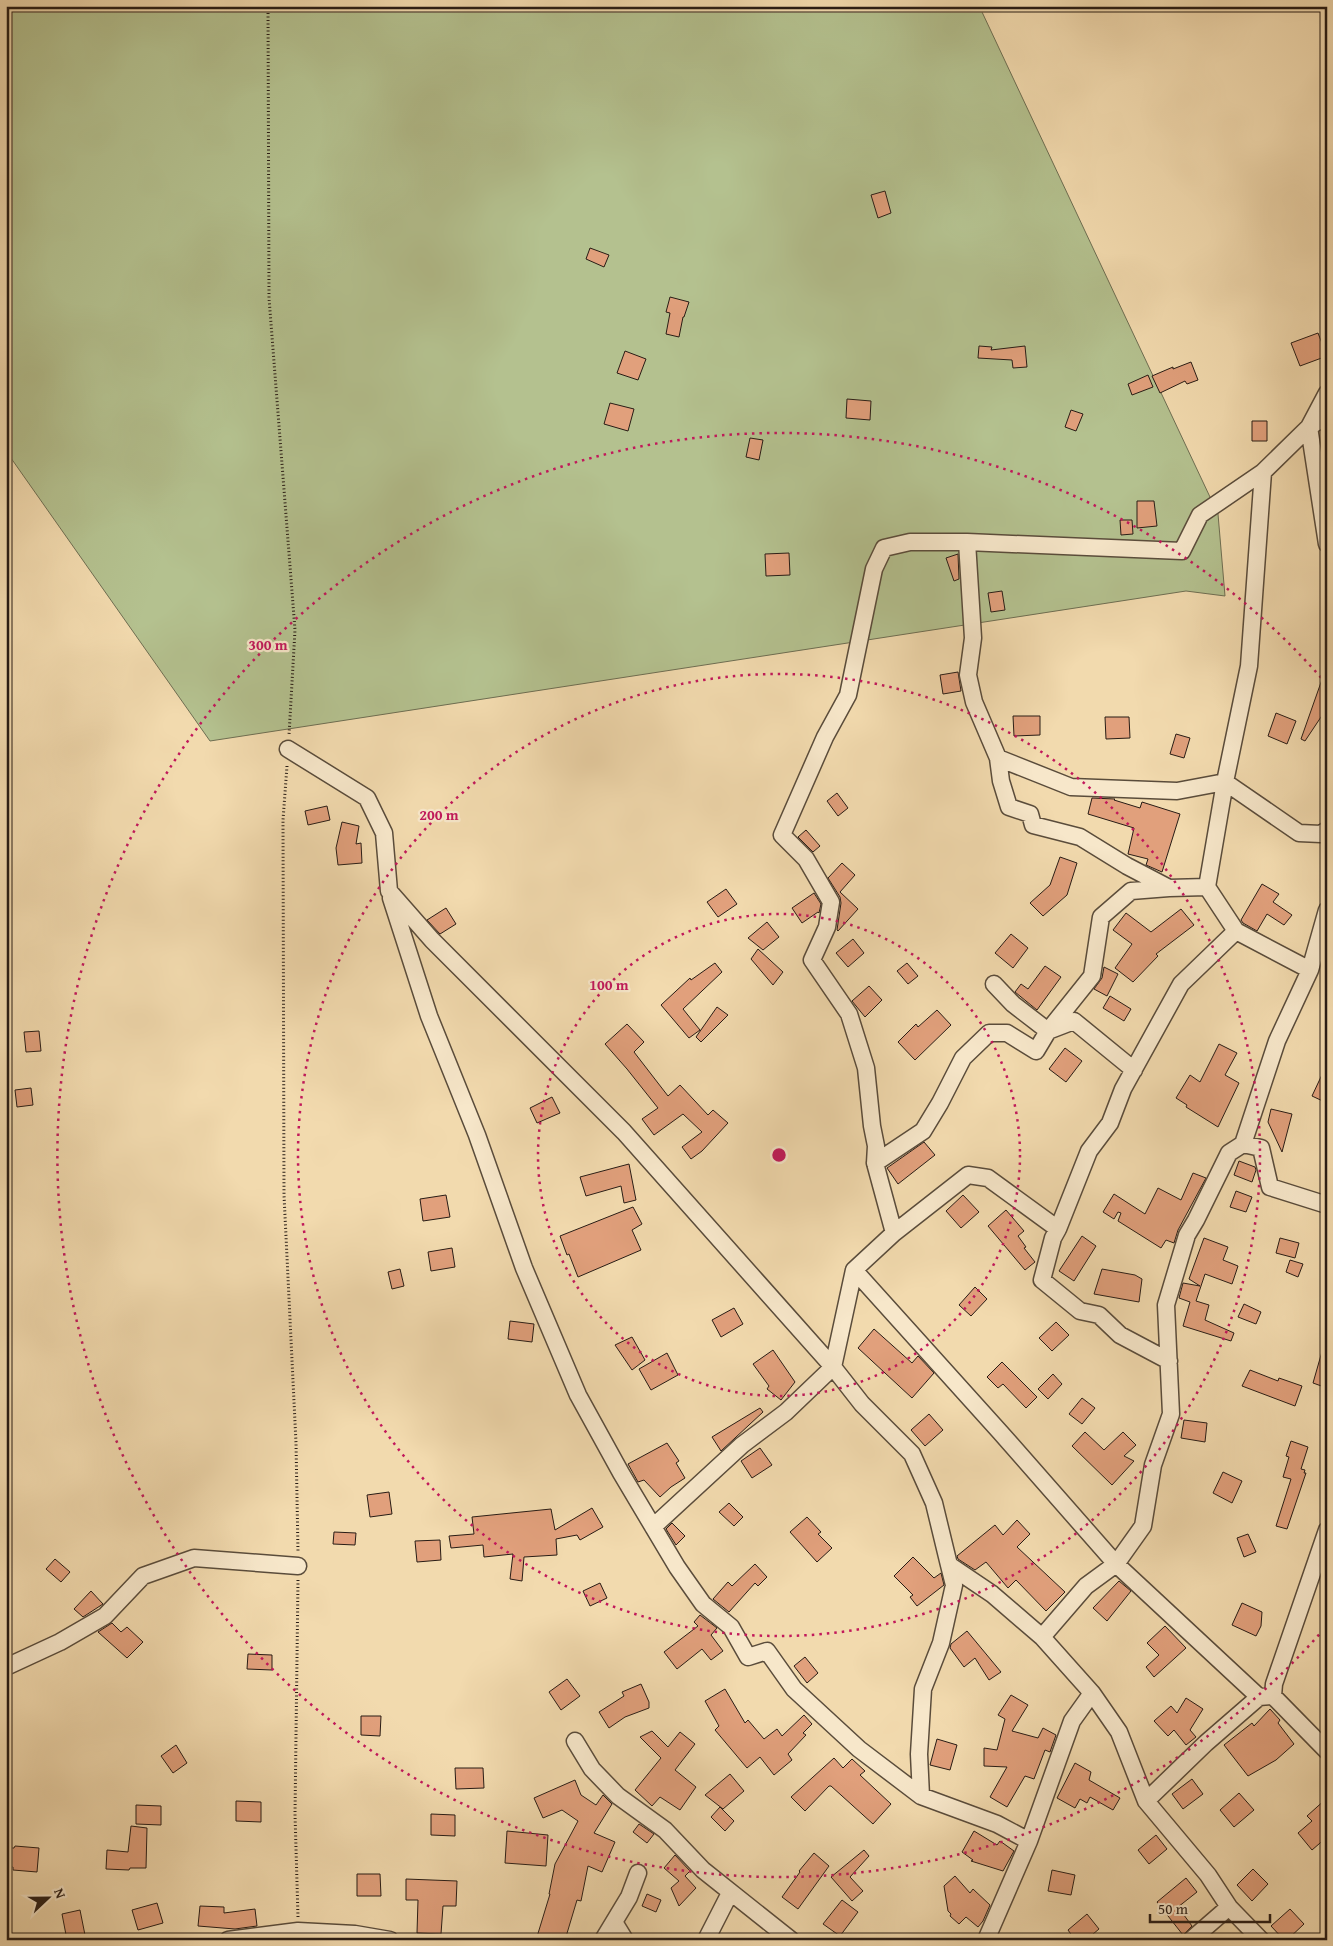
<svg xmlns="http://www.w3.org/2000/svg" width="1333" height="1946" font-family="'Gentium Book Plus',serif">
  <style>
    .green { fill: #b4c18f; stroke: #6e6e52 }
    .building { fill: #e1a07c; stroke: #281c15 }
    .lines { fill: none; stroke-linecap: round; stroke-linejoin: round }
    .minor-casing { stroke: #5a4c3b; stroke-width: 19 }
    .path { stroke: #281c15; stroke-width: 3; stroke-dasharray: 1 2.5; stroke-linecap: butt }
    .minor { stroke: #f7e7ca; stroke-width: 16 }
    .ring { fill: none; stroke: #c2185b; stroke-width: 2.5; stroke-dasharray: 2.5 5 }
    .centre { fill: #c2185b; stroke: #f7e7ca; stroke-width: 2.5 }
    .ring-label { font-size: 15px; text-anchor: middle; font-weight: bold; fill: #c2185b; stroke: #f7e7ca; stroke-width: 4.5; stroke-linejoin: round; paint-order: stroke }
  </style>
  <rect width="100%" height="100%" fill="#f2daae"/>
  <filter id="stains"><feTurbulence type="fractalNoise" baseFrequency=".004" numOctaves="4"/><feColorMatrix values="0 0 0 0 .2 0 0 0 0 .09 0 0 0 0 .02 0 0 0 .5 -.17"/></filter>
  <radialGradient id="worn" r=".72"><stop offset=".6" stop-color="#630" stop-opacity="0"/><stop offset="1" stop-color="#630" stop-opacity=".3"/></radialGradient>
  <path class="green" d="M6,6h990l-14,6 236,502 7,82 -39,-5 -976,150 -204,-290z"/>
  <path class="building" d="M885,191l6,22 -13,5 -7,-23z
    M590,248l19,7 -5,12 -18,-8z
    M670,297l19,5 -5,15h-1l-4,20 -13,-3 4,-21 -4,-1z
    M1318,333l9,23 -27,10 -9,-23z
    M979,346l13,1 -1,3 34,-4 2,21 -14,1 -1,-8 -34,-2z
    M625,351l21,8 -8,21 -21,-7z
    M1191,362l7,18 -11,4 -2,-3 -25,12 -8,-17 21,-9v2z
    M1148,375l5,12 -21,8 -4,-11z
    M847,399l24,2 -1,19 -24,-2z
    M610,403l24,6 -6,22 -24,-7z
    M1071,410l12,4 -7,17 -11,-4z
    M1252,421h15v20h-15z
    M750,438l13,2 -4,20 -13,-3z
    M1137,501h17l3,25 -20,2z
    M1120,520h12l1,14 -12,1z
    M789,553l1,22 -24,1 -1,-22z
    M958,554l1,25 -5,2 -8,-23z
    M1002,591l3,19 -14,2 -3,-19z
    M1325,671h2v37l-22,33 -4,-2z
    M958,672l3,19 -18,3 -3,-19z
    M1276,713l20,8 -9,23 -19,-8z
    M1013,716h27v19l-26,1z
    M1105,717h24l1,21 -24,1z
    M1176,734l14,4 -6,20 -14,-4z
    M837,793l11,15 -10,8 -11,-15z
    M1092,798l23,1 -1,1 26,8 2,-6 38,12 -18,58 -16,-7 2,-6 -20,-5 6,-26 -46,-14z
    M327,806l3,14 -22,5 -3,-14z
    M342,822l17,4 -3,18 5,-1 1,20 -24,2 -2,-17z
    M806,830l14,16 -7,6 -15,-15z
    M1060,857l17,6 -10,32 -24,21 -13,-13 20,-18z
    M842,863l13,12 -15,17 18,17 -20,22 -1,-1 4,-27 -1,-6 -12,-19z
    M1262,884l17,10 -6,8 19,13 -8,10 -17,-11 -10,17 -14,-8 -2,-3z
    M726,889l11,15 -19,13 -11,-15z
    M814,893l7,11 -2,9 -1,-1 -16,11 -10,-15z
    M446,908l10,16 -16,10 -13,-14z
    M1181,909l13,16 -38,29 2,2 -25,26 -18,-14 17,-24 -19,-14 13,-17 25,19z
    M767,922l12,15 -16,13 -15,-12z
    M1011,934l17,14 -15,20 -18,-15z
    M853,939l11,14 -16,14 -12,-14z
    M758,949l25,23 -10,13 -22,-26z
    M715,963l7,9 -39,37 17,21 -11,8 -28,-33 29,-27 1,2z
    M907,963l11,13 -10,8 -11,-13z
    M1045,966l16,11 -24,33 -22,-18 6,-8 7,5z
    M1104,967l14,7 -11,22 -13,-7 8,-11z
    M869,986l13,14 -17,17 -13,-16z
    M1110,996l21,13 -7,12 -21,-13z
    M717,1007l11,8 -27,27 -5,-5z
    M937,1010l14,15 -36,35 -17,-18 18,-18 2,3z
    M627,1024l17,18 -10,10 34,44 12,-11 28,30 5,-5 15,13 -26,28 -11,8 -9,-12 20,-15 -19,-18 -29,21 -12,-16 16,-11 -31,-39 -22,-25z
    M39,1031l2,20 -15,1 -2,-20z
    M1219,1044l18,9 -12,22 14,8 -21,44 -32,-20 1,-2 -11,-7 14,-23 10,7z
    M1065,1048l17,13 -16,21 -17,-13z
    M1327,1064v39l-15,-7z
    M31,1088l2,17 -16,2 -2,-17z
    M552,1097l8,16 -23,10 -7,-15z
    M1271,1109l21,5 -10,38 -14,-30z
    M924,1142l11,13 -37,29 -11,-16z
    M1239,1161l16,6 1,3 -4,12 -18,-7z
    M629,1164l7,36 -12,3 -3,-17 -35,10 -6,-19z
    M1193,1173l13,5 -28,52 -4,13 -8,-3 -5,8 -43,-27 3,-8 -3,-1 -4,7 -11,-7 11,-18 31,20 13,-26 23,12z
    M1236,1191l16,6 -6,15 -16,-5z
    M446,1195l4,22 -27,4 -3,-22z
    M963,1195l16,17 -18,16 -15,-17z
    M633,1207l9,17 -10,6 9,20 -63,27 -9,-23 -2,1 -7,-19z
    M1006,1210l18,21 -6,5 8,11 -2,1 11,14 -10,8 -37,-44z
    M1082,1236l14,10 -22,35 -15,-10z
    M1204,1238l24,9 -5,13 15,6 -6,18 -27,-10 -9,27 13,4 -4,15 29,13 -3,8 -48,-15 7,-24 -11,-4 4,-15 17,3 -11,-7z
    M1280,1238l19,5 -4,15 -19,-5z
    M452,1248l3,19 -24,4 -3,-19z
    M1290,1260l13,4 -5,13 -12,-5z
    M400,1269l4,17 -12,3 -4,-17z
    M1102,1269l33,6 7,4 -3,23 -45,-8z
    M975,1287l12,12 -16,17 -12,-11z
    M1244,1304l17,8 -5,12 -18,-7z
    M734,1308l9,16 -22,13 -9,-17z
    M510,1321l24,3 -2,18 -24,-3z
    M1056,1322l13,13 -17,16 -13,-13z
    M874,1329l38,34 6,-7 16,17 -22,25 -54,-50z
    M632,1337l13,23 -13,10 -17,-25z
    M1323,1348l4,1v39l-14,-5z
    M773,1350l22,32 -14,18 -14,-11 2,-3 -16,-22z
    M667,1353l11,22 -27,15 -12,-21z
    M1002,1362l35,35 -11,11 -23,-24 -5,4 -11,-11z
    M1250,1370l28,11 1,-3 23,8 -7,20 -53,-20z
    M1053,1374l9,10 -14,15 -10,-10z
    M1082,1398l13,10 -13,16 -13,-10z
    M760,1408l3,4 -42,39 -9,-14z
    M929,1414l14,16 -18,16 -14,-16z
    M1184,1420l23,3 -2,19 -24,-4z
    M1085,1432l19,18 19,-18 13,13 -12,11 10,5 -22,24 -40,-39z
    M1291,1441l17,6 -7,22 4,1 -1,3h2l-19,56 -11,-3 15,-47 -8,-2 6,-20 -3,-1z
    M667,1443l12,18 -3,2 9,15 -14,9 -11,10 -16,-17 -6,2 -10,-18z
    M760,1448l12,17 -20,13 -11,-17z
    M1223,1472l19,9 -10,22 -19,-10z
    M389,1492l3,22 -22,3 -3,-22z
    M729,1503l14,14 -9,9 -15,-14z
    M592,1508l11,19 -23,13 -3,-5 -21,4 1,16 -33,2 -2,24 -12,-2 3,-25 -29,3 -1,-12 -32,3 -2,-12 25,-2 -2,-17 79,-8 4,21z
    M807,1517l14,15 -3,2 14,14 -15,14 -27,-30z
    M1017,1520l13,14 -13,13 48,45 -19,19 -30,-31 -8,8 -22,-26 -11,8 -17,-11 -1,-3 38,-31 8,10z
    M672,1523l13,13 -9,9 -10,-16z
    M334,1532l22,1 -1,12 -22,-1z
    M1248,1534l8,18 -12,5 -7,-19z
    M440,1540l1,20 -24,2 -2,-21z
    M913,1557l21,21 7,-5 3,12 -27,21 -7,-9 3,-2 -19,-19z
    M55,1559l15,13 -9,10 -15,-13z
    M755,1564l12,13 -9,9 -3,-3 -26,29 -16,-13 15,-17 4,4z
    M1119,1581l12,10 -24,30 -14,-13z
    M600,1583l7,15 -17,8 -7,-15z
    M91,1591l12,13 -20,13 -9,-8z
    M1242,1603l20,9 -1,14 -5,10 -24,-11z
    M700,1615l17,13 -6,7 12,16 -12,9 -9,-11 -25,20 -13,-17 34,-26 -4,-4z
    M112,1623l9,9 6,-5 16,15 -16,16 -29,-26z
    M1165,1626l21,22 -32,29 -8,-10 13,-12 -12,-12z
    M967,1631l34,41 -12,8 -14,-22 -11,9 -14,-19 1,-4z
    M248,1654l24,1v15l-25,-1z
    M805,1657l13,16 -11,10 -13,-17z
    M567,1679l13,17 -19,14 -12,-18z
    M641,1684l8,18v6l-24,9 -16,11 -10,-16 25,-16 -2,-4z
    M725,1689l20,34 3,-3 16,19 13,-10 5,7 22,-21 8,9 -9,9 3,2 -18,19 4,6 -18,15 -14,-18 -13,11 -32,-38 4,-4 -14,-25z
    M1011,1695l17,10 -16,26 26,7 5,-10 13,7 -6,17 -5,-2 -11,29 -9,-3 -18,31 -17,-10 17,-30 -23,-1v-18l13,2 8,-31 -7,-4z
    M1186,1698l17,11 -13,21 6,7 -10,8 -12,-15 -6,6 -14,-15 17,-15 6,7z
    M1270,1709l10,11 -2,3 16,21 -18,16 -28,16 -24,-31 28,-22 2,3z
    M361,1716h20l-1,20 -19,-1z
    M652,1731l16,16 12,-15 15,12 -20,26 21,17 -16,23 -20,-13 -8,9 -17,-16 26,-32 -21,-21z
    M937,1739l20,6 -7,25 -20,-5z
    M176,1745l11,18 -14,10 -12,-17z
    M834,1758l9,10 9,-9 13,12 -5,4 31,29 -18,20 -42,-38h-2l-24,25 -14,-14z
    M1075,1763l16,9 -2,8 31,18 -7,12 -23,-13 -3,6 -7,-4 -5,9 -18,-10z
    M455,1768h28l1,20 -28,1z
    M730,1774l14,17 -21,18 -18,-14z
    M1192,1779l11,15 -20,15 -11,-15z
    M575,1780l6,15 15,10 7,-10 9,9 -18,29 21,9 -13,30 -14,-6 -7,35 -4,-1 -12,40h-29l14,-46h-1l6,-30 23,-43 -16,-11 -19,8 -9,-20z
    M1239,1793l15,17 -20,17 -14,-17z
    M1327,1798v39l-15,13 -14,-17 14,-12 -5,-5z
    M236,1801l25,1v20l-25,-1z
    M136,1805l25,1v19l-25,-1z
    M720,1807l14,14 -9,10 -14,-14z
    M431,1814l24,1v21l-24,-1z
    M639,1824l15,10 -7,9 -14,-11z
    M131,1826l16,2 -1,40h-16l-1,2 -23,-1 1,-19 21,2z
    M507,1831l41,4 -2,31 -41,-3z
    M974,1831l23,14 3,-4 14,10 -11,20 -32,-10 2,-1 -11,-8z
    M1156,1835l11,14 -18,15 -11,-14z
    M15,1846l24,2 -2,24 -24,-2v-3h-7v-19h8z
    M864,1850l5,6 -19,21 13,14 -11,10 -21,-24z
    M814,1853l15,13 -31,43 -16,-12 18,-25 -1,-1z
    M675,1855l15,16 -5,5 11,12 -17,18 -8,-18 8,-7 -15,-13z
    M1253,1869l15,15 -16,17 -15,-16z
    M1052,1870l23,5 -4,20 -23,-4z
    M357,1874h23l1,22h-24z
    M955,1876l15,17 3,-4 17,16 -7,16 -5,6 -12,-10 -7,7 -9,-8 1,-2 -3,-3 -4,-25z
    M1186,1878l11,14 -19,15 14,19 -9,9 -26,-33z
    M406,1879l51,2 -1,25h-13l-2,28 -24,-1 1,-33h-12z
    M647,1894l14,6 -5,12 -14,-6z
    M842,1900l16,12 -18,24 -17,-12z
    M157,1903l6,20 -25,7 -6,-20z
    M200,1906l24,1v6l31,-4 2,17 -22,3 -37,-3z
    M1290,1909l14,15 -17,16h-3l-13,-14z
    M80,1910l6,30h-19l-5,-26z
    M1087,1914l12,15 -13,11h-11l-7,-10z"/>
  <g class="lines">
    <defs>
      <path id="minor" d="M1327,393l-18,34 18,117
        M967,542l6,96 -5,37 6,27 24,56 3,23 8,26 21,7 3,11 47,12 47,29 42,22 38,-1 29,44 74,39 -33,71 -34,103
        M288,749l79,49 17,35 5,58 43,49 192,192 209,235 29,37 50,50 22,49 15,62 43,29 50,43 50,56
        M998,758l73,29 106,4 48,-9 74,51 22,1 6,-4
        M1207,887l18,-105 24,-116 14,-194
        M391,898l38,118 48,119 47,133 54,127 43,78 56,94 26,37 28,23 17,30 19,-6 27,38 65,60 62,47 76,28 32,17
        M1310,970l17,-60
        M994,984l19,20 35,27 26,-10 60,49
        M875,1163l1,-17 -4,-20 -6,-58 -17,-54 -37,-54 15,-33 4,-25 -25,-43 -24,-24 43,-98 23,-42 26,-126 10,-21 26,-6h57l215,9 18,-36 63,-43 46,-45 18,-11
        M1058,1229l31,-78 21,-28 13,-34 58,-105 55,-53
        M894,1233l-19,-70 48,-32 17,-28 23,-45 26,-25h18l29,18 12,-20 44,-55 9,-59 30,-26 38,-3
        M854,1270l146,162 116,132 143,133 14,-1
        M653,1527l89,-82 44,-33 47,-45 21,-97 40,-37 74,-58 20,3 70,51 -5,9 -11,42 38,31 19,4 21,20 49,26
        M1327,1530l-53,154 -1,12 54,55
        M1042,1637l44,-51 30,-22 27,-38 10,-61 18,-51 -5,-109 21,-70 9,-15 33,-67 14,-9 18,4 9,39 57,18
        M6,1667l54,-25 45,-26 38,-40 51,-18 104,8
        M575,1741l17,28 26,27 47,34 38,40 88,70
        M921,1796l-2,-42 4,-65 18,-46 13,-58 -5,-20
        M1146,1801l60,-58 53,-46
        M614,1922l11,18
        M298,1931l57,3 35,6
        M228,1940l70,-9
        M603,1940l26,-43 9,-24
        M706,1940l24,-47
        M986,1940l43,-99 43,-120 20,-28 27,39 27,69 62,74 21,32 32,33
        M1191,1940l38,-33"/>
    </defs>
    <use href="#minor" class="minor-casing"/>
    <path class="path" d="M268,6l1,292 26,332 -6,105
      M287,766l-4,54 1,375 12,248 2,109
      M298,1917l-3,-103 3,-234"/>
    <use href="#minor" class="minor"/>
  </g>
  <g class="ring">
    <circle cx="779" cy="1155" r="241"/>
    <circle cx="779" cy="1155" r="481"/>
    <path d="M1324 1629A722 722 0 1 1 1324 681"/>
  </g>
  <circle cx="779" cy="1155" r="8" class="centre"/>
  <g class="ring-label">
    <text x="268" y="650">300 m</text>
    <text x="439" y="820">200 m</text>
    <text x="609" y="990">100 m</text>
  </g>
  <rect width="1333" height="1946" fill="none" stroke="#f2daae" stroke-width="25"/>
  <rect x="8" y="8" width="1318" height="1931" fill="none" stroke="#281c15" stroke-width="2.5"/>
  <rect x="12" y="12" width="1308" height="1921" fill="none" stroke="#281c15"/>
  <g transform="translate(48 1898) rotate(68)" stroke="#f7e7ca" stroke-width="4" paint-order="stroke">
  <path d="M0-4L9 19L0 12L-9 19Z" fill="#281c15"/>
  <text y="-8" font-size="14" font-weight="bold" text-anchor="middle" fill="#281c15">N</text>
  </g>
  <path d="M1150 1914v8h120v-8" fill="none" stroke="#281c15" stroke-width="2.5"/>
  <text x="1158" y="1914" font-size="15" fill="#281c15" stroke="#f7e7ca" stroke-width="4" paint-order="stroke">50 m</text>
  <rect width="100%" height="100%" filter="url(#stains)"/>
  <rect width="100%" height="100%" fill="url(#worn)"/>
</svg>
